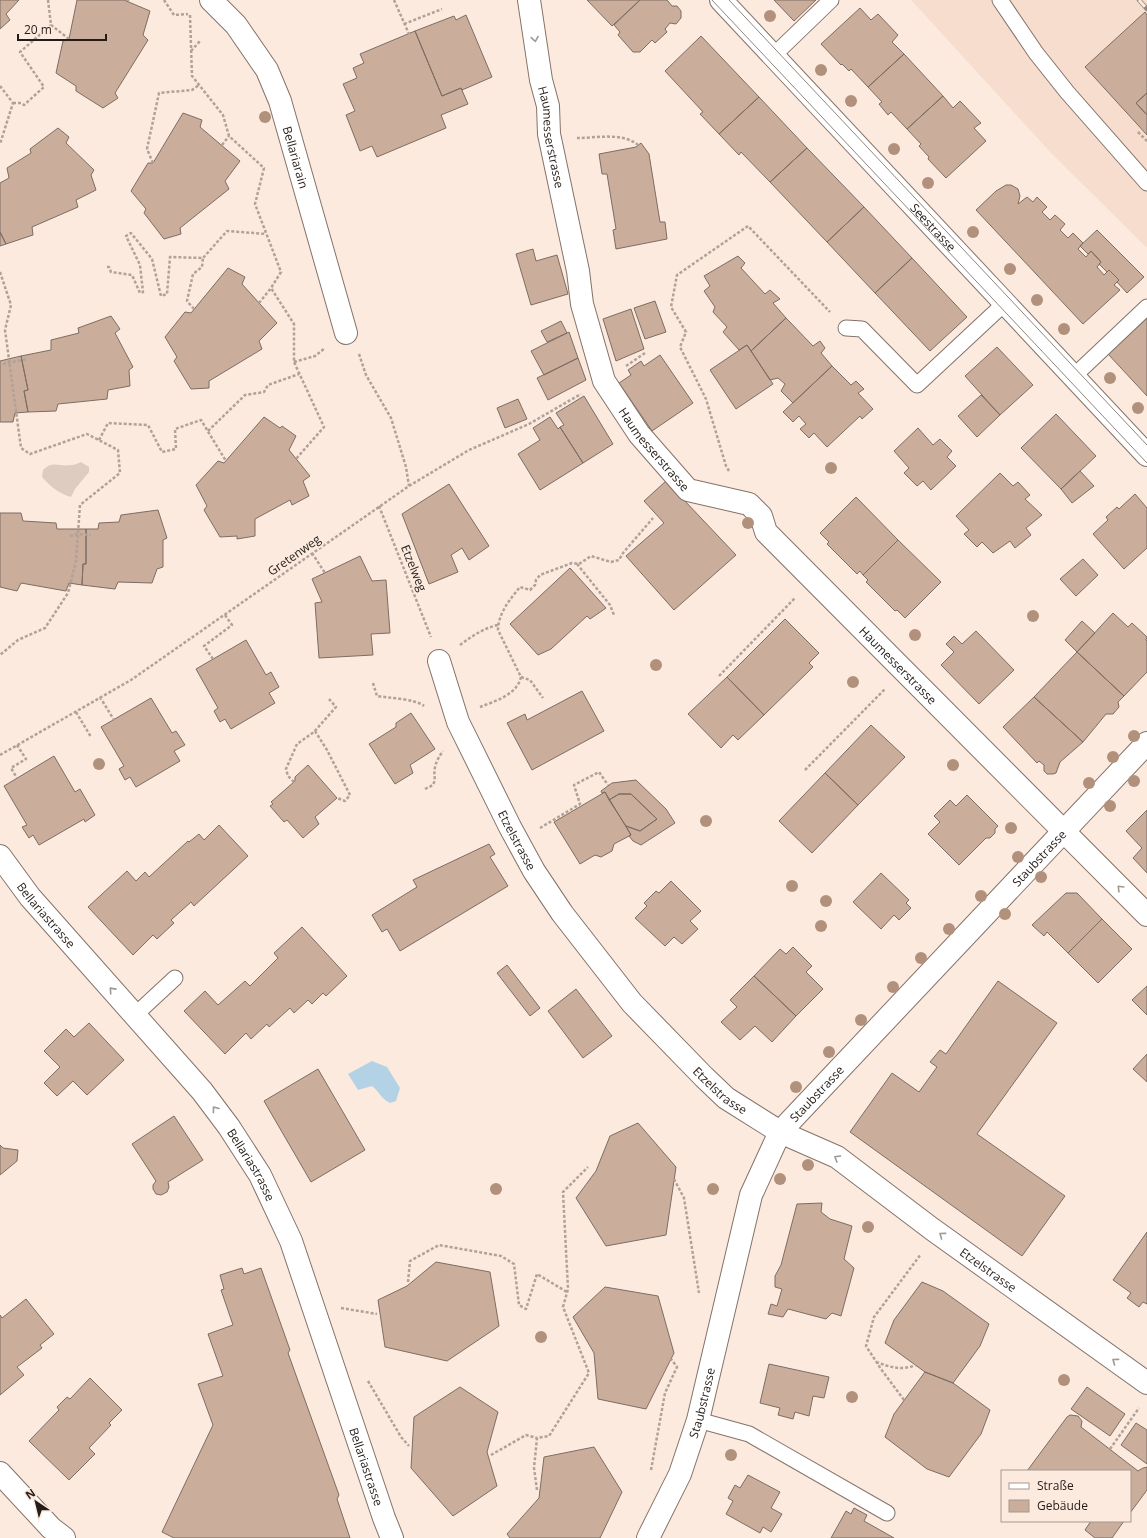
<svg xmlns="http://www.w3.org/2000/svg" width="1147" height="1538" font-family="'Open Sans',sans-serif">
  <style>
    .built { fill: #f7ddce }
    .green { fill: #deccc1 }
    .water { fill: #b3d2e6 }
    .building { fill: #caad9a; stroke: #7d6d63 }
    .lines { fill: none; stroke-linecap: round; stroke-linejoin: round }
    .service-casing { stroke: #837369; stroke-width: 17 }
    .minor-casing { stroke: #837369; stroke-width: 24 }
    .tertiary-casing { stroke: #837369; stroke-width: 24 }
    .path { stroke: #b0a199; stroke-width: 2.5; stroke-dasharray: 3 2; stroke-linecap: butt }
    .service { stroke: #fff; stroke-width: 15 }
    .minor { stroke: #fff; stroke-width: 22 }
    .tertiary { stroke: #fff; stroke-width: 22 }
    .tram { stroke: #92857d; stroke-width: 1 }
    .rail-casing { stroke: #92857d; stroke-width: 4.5 }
    .rail { stroke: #fdeadf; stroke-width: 3; stroke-dasharray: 9; stroke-linecap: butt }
    .tree { fill: #b2917c }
    .oneway { stroke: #9c9997 }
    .labels { text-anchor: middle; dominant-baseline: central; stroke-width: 4; stroke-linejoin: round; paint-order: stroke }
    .street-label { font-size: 12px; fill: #231c18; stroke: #fdeadf }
  </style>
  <rect width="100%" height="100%" fill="#fdeadf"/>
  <path class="built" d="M911,0h236v248l-97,-96z"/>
  <path class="green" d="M81,462l8,5v5l-14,17 -4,8c-13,-4 -20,-10 -29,-20l1,-7c10,-10 16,-3 28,-5 4,0 7,-2 10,-3z"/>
  <path class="water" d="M372,1061l15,6 13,21 -4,13 -6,2c-10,-5 -10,-11 -18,-17l-14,4 -10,-16z"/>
  <path class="building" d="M0,0h19l-13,14 4,6 -10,9z
    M77,0h47l26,11 -7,24 5,5 -33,53 3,5 -15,10 -27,-17v-5l-20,-13 7,-32 6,-1v-1z
    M587,0h53l-28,26z
    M640,0h27l5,6h5l4,5v7l-5,6 -6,-1 -5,6 2,3 -12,11 -3,-3 -12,12h-7l-15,-17 2,-3 -6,-7z
    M774,0h42l-22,21z
    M860,8l11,12 7,-6 20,21 -6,7 12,12 -36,33 -17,-18 -2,2 -7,-7 -1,1 -20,-21z
    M1145,12l2,3v78l-11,10 11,12v20l-62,-68z
    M466,15l26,62 -30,13 -1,-2 -19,8 -27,-65 39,-15 2,4z
    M415,31l27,65 19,-8 7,16 -27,11 5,13 -69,29 -5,-11 -12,5 -14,-36 9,-4 -12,-27 14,-6 -4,-10 11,-5 -4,-9z
    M701,36l58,61 -40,37 -19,-20 3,-2 -38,-41z
    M904,54l39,42 -36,33 -16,-17 -3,3 -9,-11 3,-2 -14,-15z
    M1147,93v22l-11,-12z
    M943,96l10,12 7,-7 21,22 -7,5 12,13 -40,37 -18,-19 1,-2 -10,-11 2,-2 -14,-15z
    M759,97l48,51 -37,34 -29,-30 -2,3 -20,-21z
    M183,113l19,7 -2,7 40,34 -15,20 4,8 -49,39 1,6 -17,5 -20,-26 2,-4 -15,-18 17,-28h5z
    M58,128l11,9 -3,6 28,27 -3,5 5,15 -20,10 2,7 -46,20 1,8 -27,9 -6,-12v-49l9,-5 -2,-10 24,-15 -1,-4z
    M641,143l8,11 11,68h5l2,17 -51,10 -3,-19 3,-1 -9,-55h-5l-3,-20 37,-7z
    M807,148l57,59 -37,35 -57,-60z
    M1006,185h5l7,4 2,7 -2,8 9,-7 6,5 4,-5 10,10 -5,5 8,8 5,-5 10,9 -5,6 8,8 5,-5 10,10 -5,6 8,8 5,-6 10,11 -4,5 7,8 5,-5 10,10 -5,5 6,5 -37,34 -107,-114 20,-19z
    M864,207l48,51 -37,35 -48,-51z
    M1097,230l47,47 -17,16 -10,-11 2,-2 -10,-10 -2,2 -8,-8 2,-2 -10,-11 -3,3 -8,-8z
    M0,232l6,12 -6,2z
    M533,249l3,12 21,-6 11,39 -37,11 -15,-51z
    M738,256l7,7 -4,5 24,26 5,-4 10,9 -7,4 13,15 -35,33 -4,-6 -8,5 -16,-18 4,-5 -14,-15 2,-5 -11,-16 6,-5 -6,-10z
    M912,258l55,59 -37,34 -55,-58z
    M228,268l17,9 -3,7 35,39 -18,18 3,8 -53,32v7l-18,1 -17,-28 3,-4 -12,-20 20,-25 6,1z
    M655,301l11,31 -21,7 -11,-31z
    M631,309l13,40 -28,12 -13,-42z
    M111,316l9,13 -5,4 18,34 -4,3 1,16 -22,4 -1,9 -49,5 -2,7 -28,1 -4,-21 4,-1 -7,-34 30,-6v-10l28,-7 -1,-5z
    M786,318l27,28 7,-5 5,7 -4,5 11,13 -39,37 -12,-12 4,-7 -7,-6 -8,2 -19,-29z
    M1147,318v78l-39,-42z
    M561,321l6,12 -20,9 -6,-11z
    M569,332l9,26 -34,17 -13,-24z
    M747,345l26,39 -37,25 -26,-39z
    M997,347l36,38 -33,30 -35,-39z
    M660,355l33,48 -41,28 -33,-48 12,-8 -3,-5 13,-9 3,5z
    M21,356l7,34 -4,1 4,21 -13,1 -2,9h-13v-61z
    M578,358l8,22 -38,20 -11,-22z
    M832,366l19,19 5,-4 8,8 -6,4 15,16 -11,10 -2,-3 -33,31 -13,-14 -5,5 -9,-9 6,-5 -7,-8 -6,6 -10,-10z
    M981,395l19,20 -23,22 -19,-21z
    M584,396l29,48 -30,19 -23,-36 4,-2 -8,-12z
    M518,399l9,20 -22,9 -8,-20z
    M1056,414l40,42 -35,33 -40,-41z
    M264,417l16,11 2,-2 14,10 -7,14 21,26 -7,5 6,15 -17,9 -2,-5 -35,19v17l-18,3v-3l-17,1 -16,-27 3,-4 -11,-21 22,-24 6,2z
    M550,417l8,12 2,-2 23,36 -43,27 -22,-36 22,-14 -7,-12z
    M918,428l15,17 7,-6 12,12 -5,6 9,9 -25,24 -8,-9 -6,5 -13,-13 5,-5 -15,-17z
    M1080,471l14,15 -22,17 -11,-14z
    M1000,473l13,13 5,-4 12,13 -5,4 17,16 -16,13 5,7 -16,13 -5,-7 -17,12 -11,-11 -5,5 -13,-13 5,-4 -13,-14z
    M666,481l70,74 -62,55 -48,-54 38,-33 -20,-22z
    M449,484l40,62 -20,14 -7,-12 -11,7 7,17 -29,12 -27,-70z
    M1135,494l12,14v40l-23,21 -31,-35 15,-14 -2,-3 11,-10 2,2z
    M856,497l42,43 -35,35 -3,-4 -3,3 -30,-30 2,-2 -9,-9z
    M158,510l9,28 -4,2v27l-6,2 -5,14 -34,-1 -3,7 -33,-4 1,-21h3v-35h12l1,-6 20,-1 2,-7z
    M0,513h21l2,8 33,2 1,6h29v35h-3l-1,21 -13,-2 -3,8 -45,-8 -4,8 -17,-4z
    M898,540l43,42 -36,36 -8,-8 -2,1 -29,-29 2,-2 -5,-5z
    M360,556l12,25 14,-1 4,53 -19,1 2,21 -54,3 -4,-55 7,-1 -10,-23z
    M1083,559l15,16 -22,21 -16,-17z
    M570,568l36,40 -16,11 -3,-3 -36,33 -13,6 -28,-31z
    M1113,613l15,14 4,-4 15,14 -1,3 1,1v31l-23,24 -47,-44z
    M785,619l34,34 -10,10 4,4 -49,48 -37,-38z
    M1082,621l13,12 -18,19 -12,-12z
    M976,631l38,39 -35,34 -38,-39 13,-13 -8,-8 8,-8 8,8z
    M246,640l20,35 5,-3 8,15 -10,6 6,10 -44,26 -6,-10 -5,3 -6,-11 4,-3 -22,-39z
    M1077,652l47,44 -6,6 1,5 -6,7h-7l-23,28 -49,-45z
    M727,677l37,38 -26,25 -5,-5 -12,13 -33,-34z
    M582,691l22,40 -72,39 -25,-47 18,-9 2,6z
    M1034,697l49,45 -23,20 -4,11 -3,1h-6l-3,-3v-6l-5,-4 -2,2 -34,-36z
    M151,698l21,35 4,-2 9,14 -11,6 6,10 -44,26 -6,-10 -5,3 -6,-11 5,-3 -23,-39z
    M411,713l24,36 -25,16 3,8 -18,11 -26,-40 27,-17v-4z
    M871,725l34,32 -47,48 -33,-32z
    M54,756l21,36 5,-3 15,26 -10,7 -1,-3 -45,26 -6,-10 -4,3 -7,-11 5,-2 -23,-39z
    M308,765l29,33 -22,19 4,7 -16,14 -16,-18 -3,2 -14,-16 3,-2 -2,-2 24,-21v-4z
    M825,773l33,32 -46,48 -33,-32z
    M636,780l30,29 9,14 -34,22 -8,-4 -4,-5 2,-1 -5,-9 14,5 17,-12 -26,-25h-12l-10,6 -4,-8 -3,1 -1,-2 11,-8z
    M605,792l26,43 -17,9 -2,7 -11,6 -6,-2 -15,9 -26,-42z
    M619,794h12l26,25 -17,12 -14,-5 -17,-26z
    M967,795l31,31 -3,3v4l-5,5h-4l-27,27 -31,-31 12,-12 -6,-6 16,-16 6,6z
    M1147,810v63l-14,-15 9,-10 -16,-17z
    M219,825l29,31 -54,50 -3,-4 -20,18 3,3 -17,16 -4,-4 -20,20 -45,-48 39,-36 9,10 9,-9 4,5 39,-36 1,1 10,-8 5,6z
    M489,844l6,10 -5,3 18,29 -108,65 -13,-22 -5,3 -10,-17 45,-28 -4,-7z
    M881,873l28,27 -3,3 5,5 -12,12 -5,-5 -13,14 -28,-27z
    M671,881l30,30 -11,10 8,8 -16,15 -8,-7 -9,9 -30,-28 12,-12 -3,-3 12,-12 3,2z
    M1066,893h11l25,26 -34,34 -21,-21 -3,4 -12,-11z
    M1102,919l30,30 -34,34 -30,-30z
    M302,927l45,49 -21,20 -3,-3 -11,11 -4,-4 -14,13 -4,-5 -21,19 -2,-3 -16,15 -5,-6 -21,21 -41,-43 21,-20 13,14 27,-24 5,5 28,-28 -4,-5z
    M793,947l19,19 -6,6 17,17 -27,27 -42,-40 26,-27 6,5z
    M507,965l33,43 -10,8 -33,-43z
    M754,976l42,40 -24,26 -17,-16 -15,14 -19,-18 16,-15 -7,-7z
    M998,981l59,42 -80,111 88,62 -43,60 -172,-124 42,-59 27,19 18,-25 -7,-5 10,-12 6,4z
    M1147,986v29l-15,-15z
    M576,989l36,47 -29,22 -35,-47z
    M89,1023l35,37 -37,35 -14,-14 -16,15 -13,-13 16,-16 -16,-16 22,-22 8,8z
    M1147,1054v28l-14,-13z
    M318,1069l47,81 -54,32 -47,-81z
    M174,1116l29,44 -35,22 1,5 -2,5 -6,3 -5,-1 -3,-5v-4l3,-4 -24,-37z
    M638,1123l38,44 -10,68 -60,11 -30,-48 20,-27 14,-35z
    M0,1145l3,3 15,2 -1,11 -17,14z
    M822,1203l-1,9 9,7 22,7 -8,33 10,9 -13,48 -9,-3 -6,6 -38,-10 -5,8 -15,-3 3,-10 6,2 5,-17 -7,-2v-11l6,-11 16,-61z
    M1147,1232v72l-4,-2 -4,5 -12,-9 4,-5 -18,-13z
    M436,1262l54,10 9,54 -52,35 -62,-14 -7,-47 29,-14z
    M242,1268l2,6 17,-6 29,82 -2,3 51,142 -2,4 13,39h-176l-12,-6 51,-107 -15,-41 25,-8 -15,-42 25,-9 -12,-35 3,-1 -4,-14z
    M922,1282l21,9 46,33 -9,22 -27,37 -28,-11 -40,-29 9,-23z
    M605,1287l53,9 16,57 -28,56 -48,-10 -4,-46 -21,-36z
    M26,1299l28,35 -14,11 2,3 -25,19 7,8 -24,20v-80l2,3z
    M769,1364l60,13 -5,21 -11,-2 -4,20 -14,-4 -2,7 -15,-4 2,-7 -20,-5z
    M925,1372l28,11 37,27 -9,24 -32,43 -22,-8 -42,-32 9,-23z
    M90,1378l32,32 -13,13 2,2 -22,23 6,6 -26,26 -40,-39 30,-31 -2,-3 10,-10 3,2z
    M460,1387l38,25 -11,40 10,34 -44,30 -42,-48 3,-51z
    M1087,1387l38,27 -15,22 -39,-27z
    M1070,1415l8,1 4,5 -1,6 57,44 5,-3 4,-1v23l-17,23v-42h-103l40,-54z
    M1136,1423l11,7v34l-26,-19z
    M594,1447l28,45 -22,46h-90l-3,-4 32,-36 5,-41z
    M748,1475l32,17 -9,16 11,6 -11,18 -8,-5 -3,6 -34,-19 7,-13 -5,-3 7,-13 5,3z
    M854,1508l13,7 -3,6 30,17h-63l15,-27 5,3z
    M1091,1521h33l-12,17h-17l-10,-8z"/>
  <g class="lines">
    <defs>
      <path id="service" d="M1000,0l36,53 31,39 80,91
        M773,56l58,-56
        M846,328l16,1 55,56 88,-82
        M1074,376l73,-69
        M134,1016l41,-38
        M698,1420l51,14 138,79"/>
      <g id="minor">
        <path id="s1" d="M211,0l25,25 31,45 13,31 66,232"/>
        <path id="s2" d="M529,0l12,80 7,26 1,28 29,137 4,33 22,77 35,53 49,56 61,14 12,12 5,16 381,383"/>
        <path id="s3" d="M439,661l19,61 52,105 24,44 28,42 70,90 72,74 22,21 54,34 57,25 95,72 215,154"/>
        <path id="s4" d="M0,856l30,41 172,194 27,36 31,48 31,66 93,277 8,20"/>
        <path id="s5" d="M648,1538l32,-64 18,-54 53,-225 29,-63 367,-389"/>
      </g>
      <g id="tertiary">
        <path id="s6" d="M721,0l426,455"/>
        <path d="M0,1473l51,55 13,10"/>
      </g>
    </defs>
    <use href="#service" class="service-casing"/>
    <use href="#minor" class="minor-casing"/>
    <use href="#tertiary" class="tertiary-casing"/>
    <path class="path" d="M48,0l3,25 18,14
      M164,0l10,15 14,-1
      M394,0l15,34
      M128,1v-1
      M190,15l2,61 31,39 6,21 35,32 -9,36 26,68 -10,16 23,36v38l30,65 -28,32
      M404,24l38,-15
      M191,51l9,-10
      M0,86l13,17 -13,41
      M13,103h8l3,2 20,-18 -24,-35 31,-27
      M1138,132l9,9
      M577,138c19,0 46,-6 61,7
      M222,145l7,-9
      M153,163l-6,-14 12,-56 33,-3 7,-5
      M107,267h2l2,5 21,3 8,18 3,-1 -3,-27 -14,-29 5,-3 21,26 9,37 6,-2 3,-37 33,1 24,-27 39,3
      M0,272l11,33 -6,25 16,118 9,6 57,-20 31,16 2,23 -40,32 -4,56 -8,32 -23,35 -27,12 -18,15
      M259,303l12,-15
      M194,309l-7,-8 6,-27 9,-7 1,-9
      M359,354l7,21 25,43 15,49 3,19
      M294,362l21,-6 10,-8
      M3,364l24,-5
      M626,366l19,-13
      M208,431l37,-36 19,-3 4,-7 31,-11
      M99,440l9,-17 40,2 14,27 14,-3 -1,-20 26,-9 25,41
      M729,471l-3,-5 -20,-67 -26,-52 6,-15 -15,-25 6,-32 71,-49 82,86
      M379,506l52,131
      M70,536l8,-2 13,1
      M312,553l13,20
      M577,564l33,41 4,10
      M460,645c12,-9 24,-17 38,-20
      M213,659l-9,-13 28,-21 -7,-10
      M719,676l76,-78
      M521,677l9,3 13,18
      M373,683l4,13c12,2 39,3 47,10
      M100,697l14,23
      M480,707c15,-6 37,-12 41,-30l-23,-47c0,-16 12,-31 22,-43l10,3 5,-5 1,-5 4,-5 32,-12 7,1 12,-8 20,6 8,-2 4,-7 30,-35
      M76,712l15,25
      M315,731l12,19 23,45 -5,6 -8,-3
      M17,745l9,14 -15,9 6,10
      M0,755l131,-75 278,-194 60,-36 60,-26 52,-30
      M805,770l80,-81
      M294,782l-6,-6 -2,-7 11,-25 17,-12 22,-25 -7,-8
      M425,789l8,-4 2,-5c-2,-12 1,-19 8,-29
      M540,828l40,-24 -6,-19 25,-13 9,13
      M674,1179l10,19 15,95
      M408,1282l2,-21 29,-16 62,11 13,8 5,41 7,4 11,-35 30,18
      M341,1308l36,6
      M876,1362c14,5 25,9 40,3
      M368,1381l33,56 8,9
      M904,1400l-23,-31 -15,-23 8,-29 47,-63
      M1110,1449l29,-41
      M491,1455l35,-20 11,3
      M651,1470l14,-77 12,-26 -6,-8
      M537,1490l-3,-22 3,-30 12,-2 40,-63 -26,-66 5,-18 -5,-97 25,-25"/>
    <use href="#service" class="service"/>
    <use href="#minor" class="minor"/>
    <use href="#tertiary" class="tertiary"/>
    <path class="tram" d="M712,0l435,463
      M729,0l418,445"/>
    <defs>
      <path id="rail" d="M1139,0l8,9"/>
    </defs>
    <use href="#rail" class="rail-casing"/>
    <use href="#rail" class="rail"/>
  </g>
  <g class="tree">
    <circle cx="770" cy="16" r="6"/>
    <circle cx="821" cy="70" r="6"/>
    <circle cx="851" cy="101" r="6"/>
    <circle cx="265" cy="117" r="6"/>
    <circle cx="894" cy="149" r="6"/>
    <circle cx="928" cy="183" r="6"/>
    <circle cx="973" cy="232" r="6"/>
    <circle cx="1010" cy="269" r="6"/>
    <circle cx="1037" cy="300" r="6"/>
    <circle cx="1064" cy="329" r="6"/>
    <circle cx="1110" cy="378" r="6"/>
    <circle cx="1138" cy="408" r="6"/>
    <circle cx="831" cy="468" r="6"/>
    <circle cx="748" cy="523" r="6"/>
    <circle cx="1033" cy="616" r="6"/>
    <circle cx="915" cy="635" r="6"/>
    <circle cx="656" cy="665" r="6"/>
    <circle cx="853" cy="682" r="6"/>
    <circle cx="1134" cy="736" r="6"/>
    <circle cx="1113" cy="757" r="6"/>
    <circle cx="99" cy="764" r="6"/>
    <circle cx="953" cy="765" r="6"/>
    <circle cx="1134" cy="781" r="6"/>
    <circle cx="1089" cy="783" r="6"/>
    <circle cx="1110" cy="806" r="6"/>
    <circle cx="706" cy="821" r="6"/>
    <circle cx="1011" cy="828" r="6"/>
    <circle cx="1018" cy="857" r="6"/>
    <circle cx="1041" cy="877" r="6"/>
    <circle cx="792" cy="886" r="6"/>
    <circle cx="981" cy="896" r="6"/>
    <circle cx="826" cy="901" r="6"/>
    <circle cx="1005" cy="914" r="6"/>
    <circle cx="821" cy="926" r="6"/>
    <circle cx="949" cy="929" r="6"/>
    <circle cx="921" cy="958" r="6"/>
    <circle cx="893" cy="987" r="6"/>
    <circle cx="861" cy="1020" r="6"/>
    <circle cx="829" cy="1052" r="6"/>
    <circle cx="796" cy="1087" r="6"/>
    <circle cx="808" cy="1165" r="6"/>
    <circle cx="780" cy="1179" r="6"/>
    <circle cx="496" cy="1189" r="6"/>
    <circle cx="713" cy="1189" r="6"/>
    <circle cx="868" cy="1227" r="6"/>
    <circle cx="541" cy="1337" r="6"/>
    <circle cx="1064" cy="1380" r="6"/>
    <circle cx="852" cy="1397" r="6"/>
    <circle cx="731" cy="1455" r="6"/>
  </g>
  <defs><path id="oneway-chevron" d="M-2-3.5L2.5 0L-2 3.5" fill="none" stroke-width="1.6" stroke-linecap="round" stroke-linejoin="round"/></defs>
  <g class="oneway">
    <use href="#oneway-chevron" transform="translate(535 39) rotate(81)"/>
    <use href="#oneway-chevron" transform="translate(1120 888) rotate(-135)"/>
    <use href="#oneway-chevron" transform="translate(112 990) rotate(-132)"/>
    <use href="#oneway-chevron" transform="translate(215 1109) rotate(-127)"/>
    <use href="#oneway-chevron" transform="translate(837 1158) rotate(-149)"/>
    <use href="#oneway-chevron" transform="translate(942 1235) rotate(-144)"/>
    <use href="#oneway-chevron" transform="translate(1115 1361) rotate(-144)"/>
  </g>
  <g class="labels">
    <g class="street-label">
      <text stroke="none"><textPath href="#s2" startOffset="139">Haumesserstrasse</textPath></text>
      <text stroke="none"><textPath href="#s1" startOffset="182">Bellariarain</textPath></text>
      <text stroke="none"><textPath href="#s6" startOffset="311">Seestrasse</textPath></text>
      <text stroke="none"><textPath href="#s2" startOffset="474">Haumesserstrasse</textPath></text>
      <text transform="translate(294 555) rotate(-35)">Gretenweg</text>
      <text transform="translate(414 568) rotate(68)">Etzelweg</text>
      <text stroke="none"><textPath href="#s2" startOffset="811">Haumesserstrasse</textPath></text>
      <text stroke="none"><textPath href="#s3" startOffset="196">Etzelstrasse</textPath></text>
      <text stroke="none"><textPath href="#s5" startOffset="806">Staubstrasse</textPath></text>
      <text stroke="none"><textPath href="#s4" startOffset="75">Bellariastrasse</textPath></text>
      <text stroke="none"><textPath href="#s3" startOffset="520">Etzelstrasse</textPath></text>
      <text stroke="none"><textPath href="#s5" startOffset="482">Staubstrasse</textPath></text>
      <text stroke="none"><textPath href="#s4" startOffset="399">Bellariastrasse</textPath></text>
      <text stroke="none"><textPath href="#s3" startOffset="844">Etzelstrasse</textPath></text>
      <text stroke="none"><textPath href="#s5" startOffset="146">Staubstrasse</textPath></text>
      <text stroke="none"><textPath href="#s4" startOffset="723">Bellariastrasse</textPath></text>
    </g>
  </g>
  <rect x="1001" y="1470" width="130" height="52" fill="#fdeadf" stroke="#a6988f"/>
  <rect x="1009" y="1483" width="20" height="6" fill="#ffffff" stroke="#a6988f"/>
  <text x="1037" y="1490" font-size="12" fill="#231c18">Straße</text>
  <rect x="1009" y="1500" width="20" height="12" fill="#caad9a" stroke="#a6988f"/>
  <text x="1037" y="1510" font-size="12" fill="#231c18">Gebäude</text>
  <g transform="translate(36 1502) rotate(325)" stroke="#fdeadf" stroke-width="3" paint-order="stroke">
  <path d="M0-3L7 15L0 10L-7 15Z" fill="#231c18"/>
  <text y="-6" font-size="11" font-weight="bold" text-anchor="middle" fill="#231c18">N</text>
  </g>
  <path d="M18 34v6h88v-6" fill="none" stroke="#231c18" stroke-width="2"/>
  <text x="24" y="34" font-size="12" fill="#231c18" stroke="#fdeadf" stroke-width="3" paint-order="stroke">20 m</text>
</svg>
